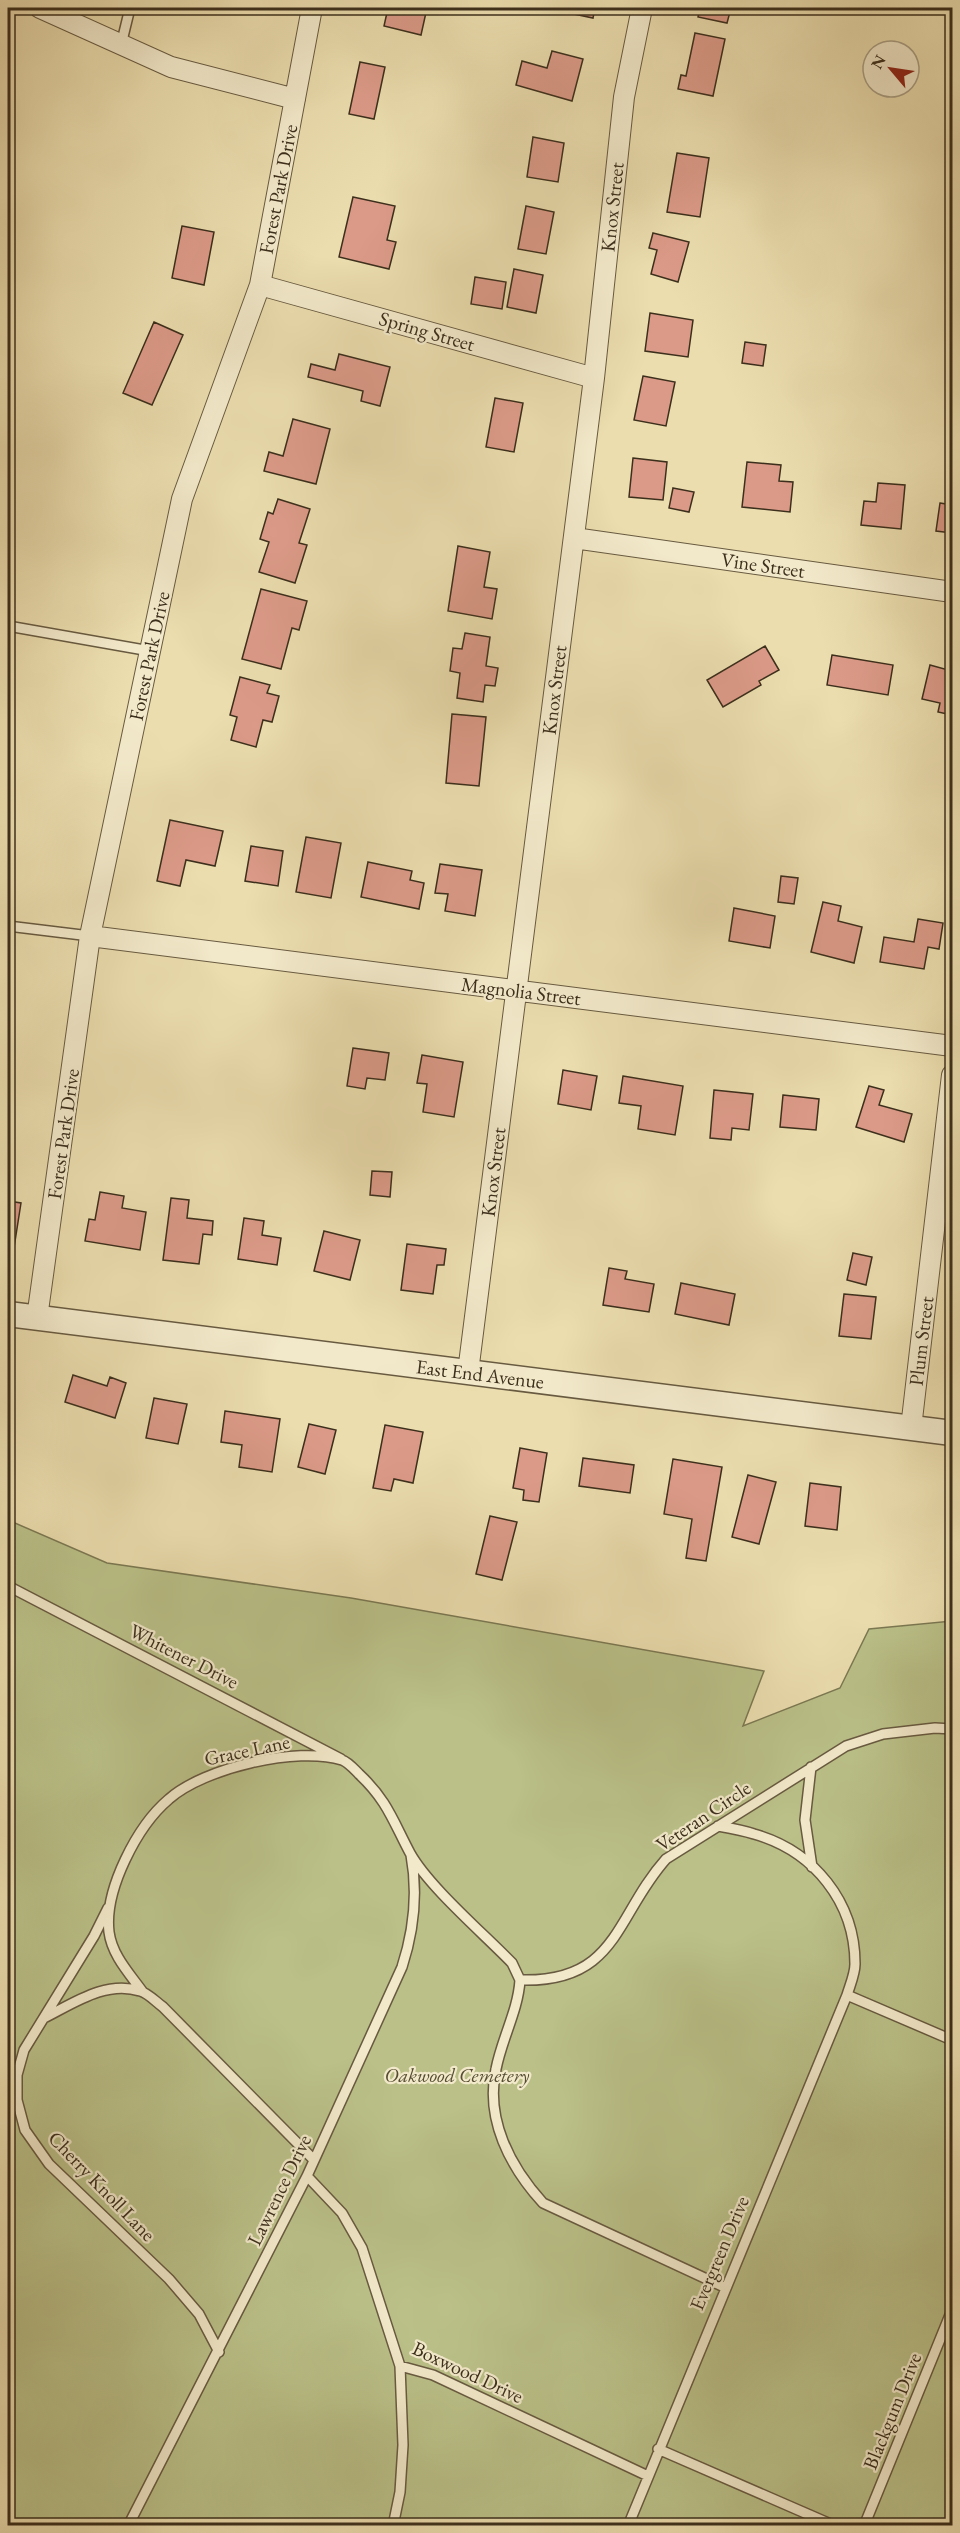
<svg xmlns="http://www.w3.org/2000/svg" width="960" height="2533" font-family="'EB Garamond',serif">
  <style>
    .green { fill: #bac088; stroke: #7b7852; stroke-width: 1.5 }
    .building { fill: #db9a88; stroke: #3c2f1c; stroke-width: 1.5 }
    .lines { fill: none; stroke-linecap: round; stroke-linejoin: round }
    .service-casing { stroke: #685a40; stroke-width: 12 }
    .minor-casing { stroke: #685a40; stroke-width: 22 }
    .tertiary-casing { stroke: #685a40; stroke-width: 27 }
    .service { stroke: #f2e9ca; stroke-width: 9 }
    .minor { stroke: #f2e9ca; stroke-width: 20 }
    .tertiary { stroke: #f2e9ca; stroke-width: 24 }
    .labels { text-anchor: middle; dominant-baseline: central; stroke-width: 4.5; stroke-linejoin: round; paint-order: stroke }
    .street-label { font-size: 20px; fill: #3c2f1c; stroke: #f2e9ca }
    .park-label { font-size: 20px; font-style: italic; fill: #554c32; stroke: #f2e9ca }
  </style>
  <rect width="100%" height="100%" fill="#ebddae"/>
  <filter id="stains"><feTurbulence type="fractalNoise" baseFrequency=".00333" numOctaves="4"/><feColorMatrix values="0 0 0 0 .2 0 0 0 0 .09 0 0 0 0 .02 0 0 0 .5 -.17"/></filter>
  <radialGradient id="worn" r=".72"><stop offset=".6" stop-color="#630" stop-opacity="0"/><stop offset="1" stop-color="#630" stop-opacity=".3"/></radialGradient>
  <path class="green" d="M8,1520l99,43 244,35 413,73 -21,55 97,-38 29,-59 83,-8v904h-937l-7,-48z"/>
  <path class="building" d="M388,8h39l-6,27 -37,-9z
    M565,8h30l-2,10 -29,-6z
    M700,8h31l-4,15 -29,-6z
    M695,33l30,6 -12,57 -35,-7 3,-14 5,1z
    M552,51l31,8 -11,42 -56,-16 6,-24 25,7z
    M360,62l25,5 -11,52 -25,-5z
    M533,137l31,6 -6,39 -31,-5z
    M677,153l32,5 -9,59 -33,-5z
    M353,197l42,9 -8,34 9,2 -7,27 -50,-12z
    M526,206l28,6 -8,42 -28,-5z
    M182,226l32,6 -10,53 -32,-7z
    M653,233l36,9 -11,40 -27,-8 6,-24 -8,-2z
    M514,269l29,6 -7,38 -29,-6z
    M475,277l31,5 -4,27 -31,-5z
    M650,313l43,7 -5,37 -43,-6z
    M154,322l29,13 -31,70 -29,-12z
    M745,342l21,3 -3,21 -21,-3z
    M339,354l51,13 -10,39 -19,-5 2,-10 -55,-14 3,-13 24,6z
    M643,376l32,6 -9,44 -32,-6z
    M495,398l28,5 -9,49 -28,-5z
    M293,419l37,10 -14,55 -52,-13 5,-19 14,4z
    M633,458l34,4 -4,38 -34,-3z
    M747,462l34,3 -2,16 14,1 -3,30 -48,-5z
    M878,483l27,2 -4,44 -40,-4 3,-24 12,1z
    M673,488l21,4 -5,20 -20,-4z
    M278,499l32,10 -11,34 8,2 -12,38 -36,-11 10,-30 -9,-3 8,-27 5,2z
    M940,503l12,2v28l-16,-2z
    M458,546l32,6 -6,35 13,2 -5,30 -44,-8z
    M261,589l46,12 -8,29 -7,-2 -11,41 -39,-10z
    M465,633l25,4 -4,29 12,2 -3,18 -10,-1 -2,17 -26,-4 3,-25 -10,-2 3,-23 9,1z
    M765,646l14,24 -20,11 2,4 -38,22 -16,-27z
    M832,655l61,10 -5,30 -61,-10z
    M930,665l22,6v44l-14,-3 2,-9 -18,-4z
    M240,677l30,8 -3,8 12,3 -7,26 -9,-2 -7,27 -25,-7 6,-23 -7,-2z
    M452,714l34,3 -7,69 -33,-3z
    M170,820l53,11 -8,35 -29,-6 -6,26 -23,-5z
    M306,837l35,6 -10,55 -35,-6z
    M251,846l32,5 -5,35 -33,-5z
    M368,862l44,9 -2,9 14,3 -5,26 -58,-12z
    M440,864l42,6 -7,46 -30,-5 3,-17 -13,-1z
    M781,876l17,2 -4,26 -16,-2z
    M823,902l18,4 -3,15 24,6 -8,36 -43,-11z
    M734,908l41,8 -5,32 -41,-7z
    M918,919l25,4 -4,26 -11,-2 -4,22 -44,-7 4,-25 30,5z
    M353,1048l36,5 -4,27 -18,-2 -2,11 -18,-3z
    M422,1055l41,7 -9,55 -31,-5 4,-28 -10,-1z
    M563,1070l34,6 -6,34 -33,-6z
    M623,1076l60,10 -8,49 -37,-6 3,-23 -22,-3z
    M869,1086l15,4 -5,15 33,9 -8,28 -48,-15z
    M714,1090l39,4 -4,36 -17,-2 -1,12 -21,-2z
    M783,1095l36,4 -3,31 -36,-3z
    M372,1171l20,1 -2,25 -20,-2z
    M100,1192l24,4 -2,12 24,4 -6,38 -55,-9 4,-22 6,1z
    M171,1198l18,2 -2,18 26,3 -1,14 -9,-1 -4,30 -36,-4z
    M8,1201l13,2 -8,51 -5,-1z
    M244,1218l20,3 -2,14 19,3 -4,27 -39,-6z
    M324,1231l36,9 -10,40 -36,-9z
    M407,1244l39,5 -2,16h-7l-4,29 -32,-4z
    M853,1253l19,4 -6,28 -19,-5z
    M609,1268l18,3 -2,8 29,5 -5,28 -46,-7z
    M681,1283l54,11 -6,31 -54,-11z
    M844,1294l32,3 -5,42 -32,-3z
    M73,1375l34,11 3,-9 16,6 -11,35 -50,-16z
    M154,1398l33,6 -9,40 -32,-6z
    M225,1411l55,8 -8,53 -33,-5 3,-22 -21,-3z
    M309,1424l27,6 -11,44 -27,-7z
    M385,1425l38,7 -10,51 -19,-4 -3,12 -18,-3z
    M520,1448l27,5 -8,49 -16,-2 1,-10 -11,-2z
    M583,1458l51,7 -4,28 -51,-7z
    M673,1459l49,8 -16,94 -20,-3 6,-39 -28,-5z
    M748,1475l28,7 -17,62 -27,-7z
    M810,1483l31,4 -4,43 -32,-4z
    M490,1516l27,6 -15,58 -26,-6z"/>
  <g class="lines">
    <defs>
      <path id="service" d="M121,45l9,-37
        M8,626l142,25
        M8,926l82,10
        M8,1586l333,173
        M811,1767l-6,53 7,47
        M108,1908l-14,28 -70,114 -7,25v25l8,30 24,34 120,115 30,35 20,38
        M520,1980c98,3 95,-64 146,-121l180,-113 37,-12 52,-6 17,1
        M520,1980c-2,31 -18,58 -24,89 -11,50 14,98 47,134l181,84
        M142,1991c-13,-18 -30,-36 -33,-59 -5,-42 28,-106 60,-133 35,-31 128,-53 173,-39 6,2 12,9 17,14 28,26 34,47 51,79 19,34 74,81 102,110l8,17
        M847,1995l105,45
        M44,2018c30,-15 62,-38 96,-27 8,2 16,11 23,16l151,153
        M307,2176l35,37 20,35 38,118 3,79 -3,47 -7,34
        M400,2366l33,9 215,101
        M658,2449l177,77
        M128,2526l179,-350 95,-209c12,-37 16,-74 9,-112
        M628,2526l219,-531c3,-10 8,-21 8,-31 0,-62 -41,-113 -101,-130 -12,-4 -24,-6 -36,-8
        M864,2526l88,-216"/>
      <path id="minor" d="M40,8l131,59 124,32
        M260,285l334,93
        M574,538l378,54
        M90,936l862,110
        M37,1318l53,-382 92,-437 78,-214 52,-277
        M468,1372l126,-994 30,-281 18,-89
        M911,1428l41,-353"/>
      <path id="tertiary" d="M8,1314l944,119"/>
    </defs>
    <use href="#service" class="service-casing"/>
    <use href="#minor" class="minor-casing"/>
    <use href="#tertiary" class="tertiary-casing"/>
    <use href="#service" class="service"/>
    <use href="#minor" class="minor"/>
    <use href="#tertiary" class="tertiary"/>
  </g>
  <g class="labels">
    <g class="street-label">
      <text transform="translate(278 189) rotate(-79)">Forest Park Drive</text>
      <text transform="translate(612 207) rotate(-84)">Knox Street</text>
      <text transform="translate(427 331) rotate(16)">Spring Street</text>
      <text transform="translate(763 565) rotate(8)">Vine Street</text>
      <text transform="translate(149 656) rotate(-78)">Forest Park Drive</text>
      <text transform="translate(554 690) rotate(-83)">Knox Street</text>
      <text transform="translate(521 991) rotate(7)">Magnolia Street</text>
      <text transform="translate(63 1134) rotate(-82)">Forest Park Drive</text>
      <text transform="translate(493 1172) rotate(-83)">Knox Street</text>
      <text transform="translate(921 1341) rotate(-83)">Plum Street</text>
      <text transform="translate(480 1374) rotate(7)">East End Avenue</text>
      <text transform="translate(184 1656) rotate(27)">Whitener Drive</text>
      <text transform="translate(247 1750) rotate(-12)">Grace Lane</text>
      <text transform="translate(703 1816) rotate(-34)">Veteran Circle</text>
      <text transform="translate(102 2186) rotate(46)">Cherry Knoll Lane</text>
      <text transform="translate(279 2190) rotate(-64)">Lawrence Drive</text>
      <text transform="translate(719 2253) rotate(-67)">Evergreen Drive</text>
      <text transform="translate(468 2372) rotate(25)">Boxwood Drive</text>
      <text transform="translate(892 2411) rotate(-68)">Blackgum Drive</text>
    </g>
    <g class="park-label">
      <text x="457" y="2075">Oakwood Cemetery</text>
    </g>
  </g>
  <rect width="960" height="2533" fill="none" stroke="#ebddae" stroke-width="30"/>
  <rect x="9" y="9" width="942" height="2515" fill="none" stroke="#3c2f1c" stroke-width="3"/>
  <rect x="15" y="15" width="930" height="2503" fill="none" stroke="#3c2f1c" stroke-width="1.5"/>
  <g transform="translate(891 69) rotate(299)"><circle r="28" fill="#f2e9ca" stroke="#a99f84" stroke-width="1.5"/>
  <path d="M0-4.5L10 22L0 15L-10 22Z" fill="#8f2418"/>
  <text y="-9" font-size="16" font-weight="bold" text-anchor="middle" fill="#3c2f1c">N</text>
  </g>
  <rect width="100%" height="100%" filter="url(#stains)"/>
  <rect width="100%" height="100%" fill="url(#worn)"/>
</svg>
